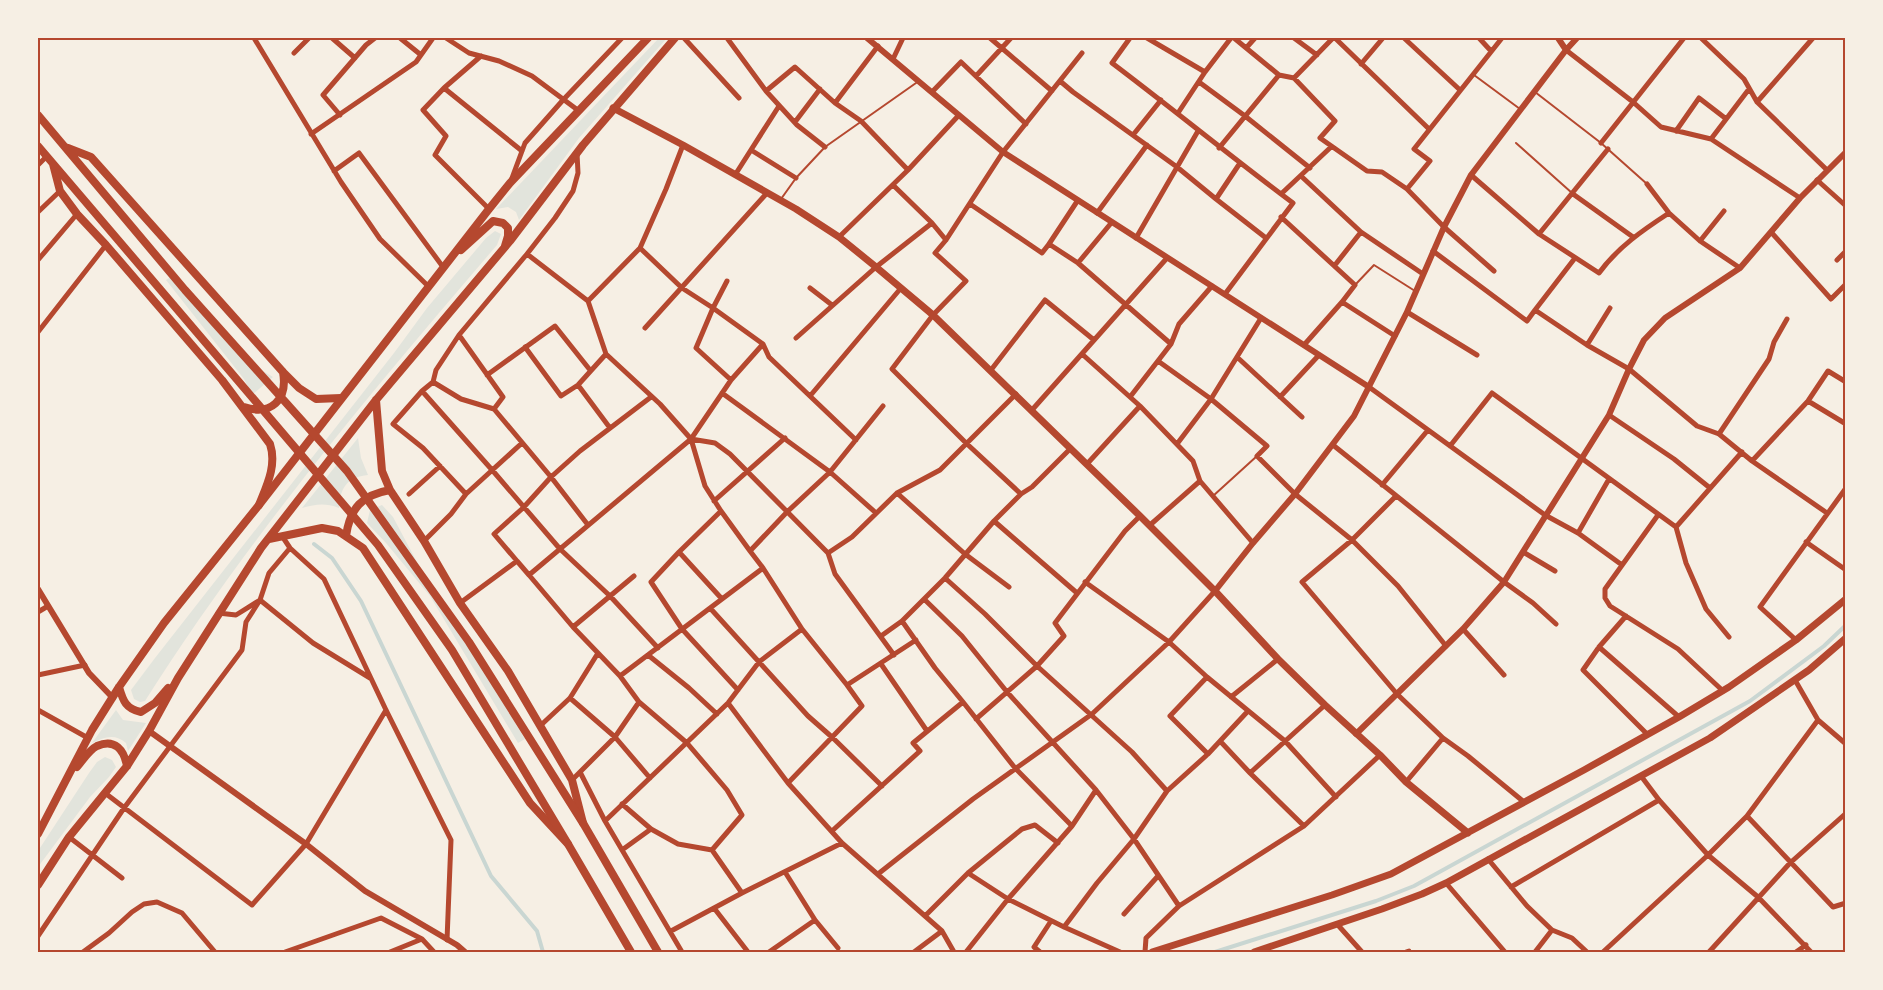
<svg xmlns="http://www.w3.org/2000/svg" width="1883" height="990" font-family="Commissioner,sans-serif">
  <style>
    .green { fill: #e2e4dc }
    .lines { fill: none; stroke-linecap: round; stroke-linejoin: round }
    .stream { stroke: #c9d6d2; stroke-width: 4 }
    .service { stroke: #b5482f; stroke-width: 2 }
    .minor { stroke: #b5482f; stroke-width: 5 }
    .tertiary { stroke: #b5482f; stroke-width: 6 }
    .secondary { stroke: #b5482f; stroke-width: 7 }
    .primary { stroke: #b5482f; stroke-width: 8 }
    .trunk { stroke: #b5482f; stroke-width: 8 }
    .neatline { fill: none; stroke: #b5482f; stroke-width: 2 }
  </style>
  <rect width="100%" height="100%" fill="#f6efe4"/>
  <path class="green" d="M659,38h8l-88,100 -60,82 -3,-8 -8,-5 -12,2z
    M495,231l6,3 -4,11c-125,146 -249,293 -352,456l-5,1 -6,-3 -3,-9 24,-32 239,-305 33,-45 59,-70z
    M175,274l81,93 17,10 -21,18 -8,-16 -78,-99z
    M358,438l3,20 7,17c-21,2 -28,13 -29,33 -14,-5 -22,-4 -37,0z
    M382,505l11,12 25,47 107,175 -7,4 -88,-147 -44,-53 -19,-20 3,-13z
    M116,710l7,10 23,3 -18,28 -2,-8c-11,-10 -22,-6 -34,0z
    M105,757l7,3 4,7 -7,10 -19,20 -52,70v-16l51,-78 8,-11z"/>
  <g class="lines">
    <path class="stream" d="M314,544l18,14 29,43 130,275 46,55 6,21
      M1215,952l161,-51 38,-15 336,-185 74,-55 22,-21"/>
    <path class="service" d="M1474,75l46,34
      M1535,92l66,51 46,41
      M1516,143l56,50
      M781,199l15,-21 29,-31 91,-64
      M1355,285l19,-20 41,26
      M1213,496l44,-40"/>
    <path class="minor" d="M254,38l87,144 39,57 48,47
      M332,38l23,20
      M400,38l21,17
      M446,38l23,15 30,8 33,15 47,35
      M684,38l55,60
      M727,38l39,53 31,34 28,22
      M990,38l62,53
      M1130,38l-18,25c57,43 112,88 169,131
      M1147,38l58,34
      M1234,38l45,37 15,3 41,43 -15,17 47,33 15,1 25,17 37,38 50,44
      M1294,38l23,17
      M1335,38l94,91
      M1404,38l56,52
      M1479,38l12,13
      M1701,38l43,41 13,23 70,68
      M1247,47l8,-9
      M1566,50l67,52 28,25 50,12 89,59
      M294,53l15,-15
      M481,56l-37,32 -21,22 23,26 -11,19 54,54
      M893,59l10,-21
      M1361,64l22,-26
      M976,76l35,-38
      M1294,78l39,-40
      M1060,81l13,11 104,75 39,32
      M1199,82l46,34 65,52
      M444,88l78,63
      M766,91l29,-24 40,36 26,18 47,49
      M932,92l29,-30 65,62
      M1757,102l56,-64
      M835,103l43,-57
      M1178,113l27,-41 26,-34
      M340,115l-17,-20 43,-50 9,-7
      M795,122l25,-33
      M1676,131l23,-33 26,20
      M311,134l105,-72 17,-24
      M1133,135l28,-35
      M1711,139l38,-50
      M1601,143l83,-105
      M1219,148l60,-73
      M751,150l45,28
      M1240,163l-24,36 50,39
      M38,165l9,-9
      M334,171l25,-18 84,114
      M735,175l44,-69
      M1471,175l68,59 60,39c19,-26 44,-43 70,-60
      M1301,176l60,56 62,42
      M512,178l13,-35 38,-43 59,-62
      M1817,180l29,26
      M1647,184l22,29 31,28 40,27
      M893,185l39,38 14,17
      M1407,189l23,-28 -16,-12 88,-111
      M1573,194l60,43
      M970,204l72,49 7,-9 29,19 93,81
      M38,212l22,-21
      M1097,213l50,-68
      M1281,217l74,68 -13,17 -38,43
      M1771,232l60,67 15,-15
      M1539,234l69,-85
      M839,237l69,-67 51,-55
      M1136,238l62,-107
      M1700,241l24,-30
      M1049,244l29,-44
      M1433,251l94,70 8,-11 52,35 42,24 68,57 22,8 33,27 75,52
      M527,254l61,47 18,53 54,50 31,35 14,47 16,25 29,40
      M38,260l39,-46
      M1837,260l9,-9
      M1078,263l34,-41
      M1335,265l26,-33
      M727,281l-14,27 50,36
      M810,288l22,17
      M1225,294l68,-91 -12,-9 50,-47
      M588,301l52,-53 26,-59 17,-44
      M1342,302l53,34
      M1535,310l40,-52
      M1407,312l70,43
      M645,328l122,-135
      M38,332l68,-87
      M459,335l44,62 -9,12
      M796,338l80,-71 56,-44
      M1587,345l23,-37
      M525,347l36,49 17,-11 28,-31
      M1082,354l58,52 53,55 7,20 53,62
      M1237,357l65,60
      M1158,361l53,38 56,47 -10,10 38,38 57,46 46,46 48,60
      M991,370l54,-70 49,40
      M487,375l68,-49 35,44
      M731,380l32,-36 6,13 87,83
      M433,382l28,17 33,10 57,68 37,48
      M578,385l32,43
      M1369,387l176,128 33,18 44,32
      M422,391l71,80 67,78 50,47 48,52
      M722,393l108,79 46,41
      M810,396l91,-108
      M1130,397l41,-53 8,-20 33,-38
      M1280,397l39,-42
      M1808,401l38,23
      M1032,410l135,-152
      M1609,415l65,44 36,29
      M1719,434l50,-75 5,-17 13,-23
      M691,439l24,4 15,11 98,99 7,21 59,81
      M1177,444l34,-45 50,-81
      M1333,445l171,137 29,21 23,21
      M1450,446l42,-53 184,134 10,36 20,46 23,28
      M1752,461l56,-60 20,-30 18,11
      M1087,464l53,-58
      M1382,485l46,-55
      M897,493l68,61 44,33
      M409,494l31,-28
      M466,494l-43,-46 -30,-24 29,-33 11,-9 3,-12 23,-35 68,-81 28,-36 18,-27 5,-18 -1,-20
      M1021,494l-55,-51 -74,-74 41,-54 33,-34 -31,-28 11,-13 57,-88 79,-99
      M1396,496l-44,44 -50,42 95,112 46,44 25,18 56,46
      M714,501l71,-63
      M721,511l-42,41 -28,30 31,47 56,61
      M1658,515l-53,74v9l5,8 68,43 45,42
      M994,521l83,72
      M1150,525l50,-44
      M1676,527l66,-75
      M1578,533l31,-54
      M282,536l8,12 34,31 62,131 65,130 -4,100
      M424,541l27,-27 15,-20 56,-51
      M1806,542l40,28
      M679,552l43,47
      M1523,552l32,19
      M828,553l24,-16 45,-44 43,-23 76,-76
      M517,561l-23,-27 29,-26 28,-31 29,-26 71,-54
      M763,568l39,61
      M529,575l44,52 25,26
      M945,578l40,36 52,52 95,86 35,39 -33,48 -37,44 -33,44
      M1085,582l84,60 38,35 78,64 51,56
      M924,599l38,37 45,56 89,98 -24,36 -64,73 -42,53
      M460,603l57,-42 12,14 162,-136 40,-59 -35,-32 17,-40 -31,-20 -42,-40
      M710,608l98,108 25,22 49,48
      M38,612l10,-6
      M218,613l18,2 24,-15 53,43 57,35
      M1626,616l-27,31 -16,23 64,64
      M902,621l33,47 28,34 52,66 57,58
      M573,627l61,-51
      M1463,629l41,46
      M881,636l21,-15 43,-43 49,-57 27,-27 11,-7 39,-39
      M1796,640l-36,-33 86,-119
      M1599,647l80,70
      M648,655l41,33 28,26
      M881,664l46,67
      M38,675l47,-10
      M620,676l19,26 48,41 40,47 15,25 -30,35
      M1207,677l-37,39 38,38
      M1795,680l23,40 28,24
      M1231,697l47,-38
      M570,698l45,39 35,41
      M728,703l60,80 54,60
      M38,710l50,28
      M976,719l61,-53 27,-30 -9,-13 70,-92 15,-15
      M540,726l30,-28 28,-45 22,23 143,-108 -13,-17 37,-39 43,-40 53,-66
      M1220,741l30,32 54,53
      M580,772l25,49 77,131
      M1250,773l75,-68
      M1641,776l18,24 49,55 50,42 53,55
      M572,780l43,-43 24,-35
      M1406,782l37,-44
      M788,783l74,-77 -15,-21
      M1096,790l38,49 45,67
      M1167,791l41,-37 40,-43
      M105,793l147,112 54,-61 80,-134
      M622,804l29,25 27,15 34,6 30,43
      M1747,816l86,91 13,-4
      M605,821l123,-118 31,-41 43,-33 45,56 69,-45
      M832,831l88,-80 -7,-8 50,-41
      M69,837l53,41
      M622,850l29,-21
      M1488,859l39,47 25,24 20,8 15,14
      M785,872l30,48
      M968,873l40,26 56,28 56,25
      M878,874l95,-75 119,-85 77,-72 46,-51
      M1446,883l59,69
      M1511,887l148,-87
      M714,908l34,44
      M1124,914l34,-38
      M925,916l43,-43 54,-44 13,-4 23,18
      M1337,924l25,28
      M671,931l71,-38 100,-50 100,88 12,21
      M38,936l86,-128 118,-158 4,-28 14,-22 9,-27 21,-25
      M83,952l26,-19 23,-21 12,-8 13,-2 25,11 33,39
      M285,952l96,-34 41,21 12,13
      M390,952l32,-13
      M769,952l46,-32 23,28
      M914,952l28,-21
      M1040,952l-6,-5 17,-26
      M1145,952l1,-14 33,-32 125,-80 76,-71
      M1406,952l3,-1
      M1535,952l17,-22
      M1603,952l105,-97 39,-39 71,-96
      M1709,952l81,-89 54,-48 2,2
      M1796,952l10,-7"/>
    <path class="tertiary" d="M867,38l136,114 366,235
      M1566,50l11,-12
      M38,589l51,84 24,25
      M1215,591l38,-48 42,-49 59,-78 53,-104 37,-85 27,-52 95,-125 -8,-12
      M149,731l157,113 59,47 92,54 8,7
      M1356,734l107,-105 41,-47 105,-167 20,-46 15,-29 21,-22 75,-50 60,-70 46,-46"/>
    <path class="secondary" d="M613,108l70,37 113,64 43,28 37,30 57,48 207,201 75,75 63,68 47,46 55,50 26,27 62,51
      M1152,952l180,-57 59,-21 193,-104 95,-53 50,-30 67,-47 50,-41
      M1254,952l128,-43 40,-15 24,-11 264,-145 99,-68 37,-32"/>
    <path class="primary" d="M461,250l32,-29 10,2 5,5v8l-3,10
      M376,400l6,71 8,19 34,51 36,62 48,68 64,109 11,43 75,129
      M346,536c4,-28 16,-41 44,-46
      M269,539l53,-11 16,3 25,17 167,255 38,41 63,108
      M119,687c4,14 7,22 22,25l14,-9 13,-15
      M77,767c6,-7 12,-17 20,-21 18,-8 27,4 30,20
      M38,834l54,-104 27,-43 45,-64 95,-118 230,-296 21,-26 138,-145
      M38,885l31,-48 58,-71 22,-35 29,-53 83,-130 115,-148 134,-159 73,-96 92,-107"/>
    <path class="trunk" d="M38,115l147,175 162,181 122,171 114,181
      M38,146l340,399 74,105 116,194
      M68,148l23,9 192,215 16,16 17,11 25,-1
      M53,164l7,27 17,23 29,31 116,135 48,64c7,21 -3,41 -11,61
      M244,407c27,9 44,-7 39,-35"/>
  </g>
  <rect width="1883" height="990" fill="none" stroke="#f6efe4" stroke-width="78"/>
  <rect x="39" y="39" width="1805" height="912" class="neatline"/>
</svg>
